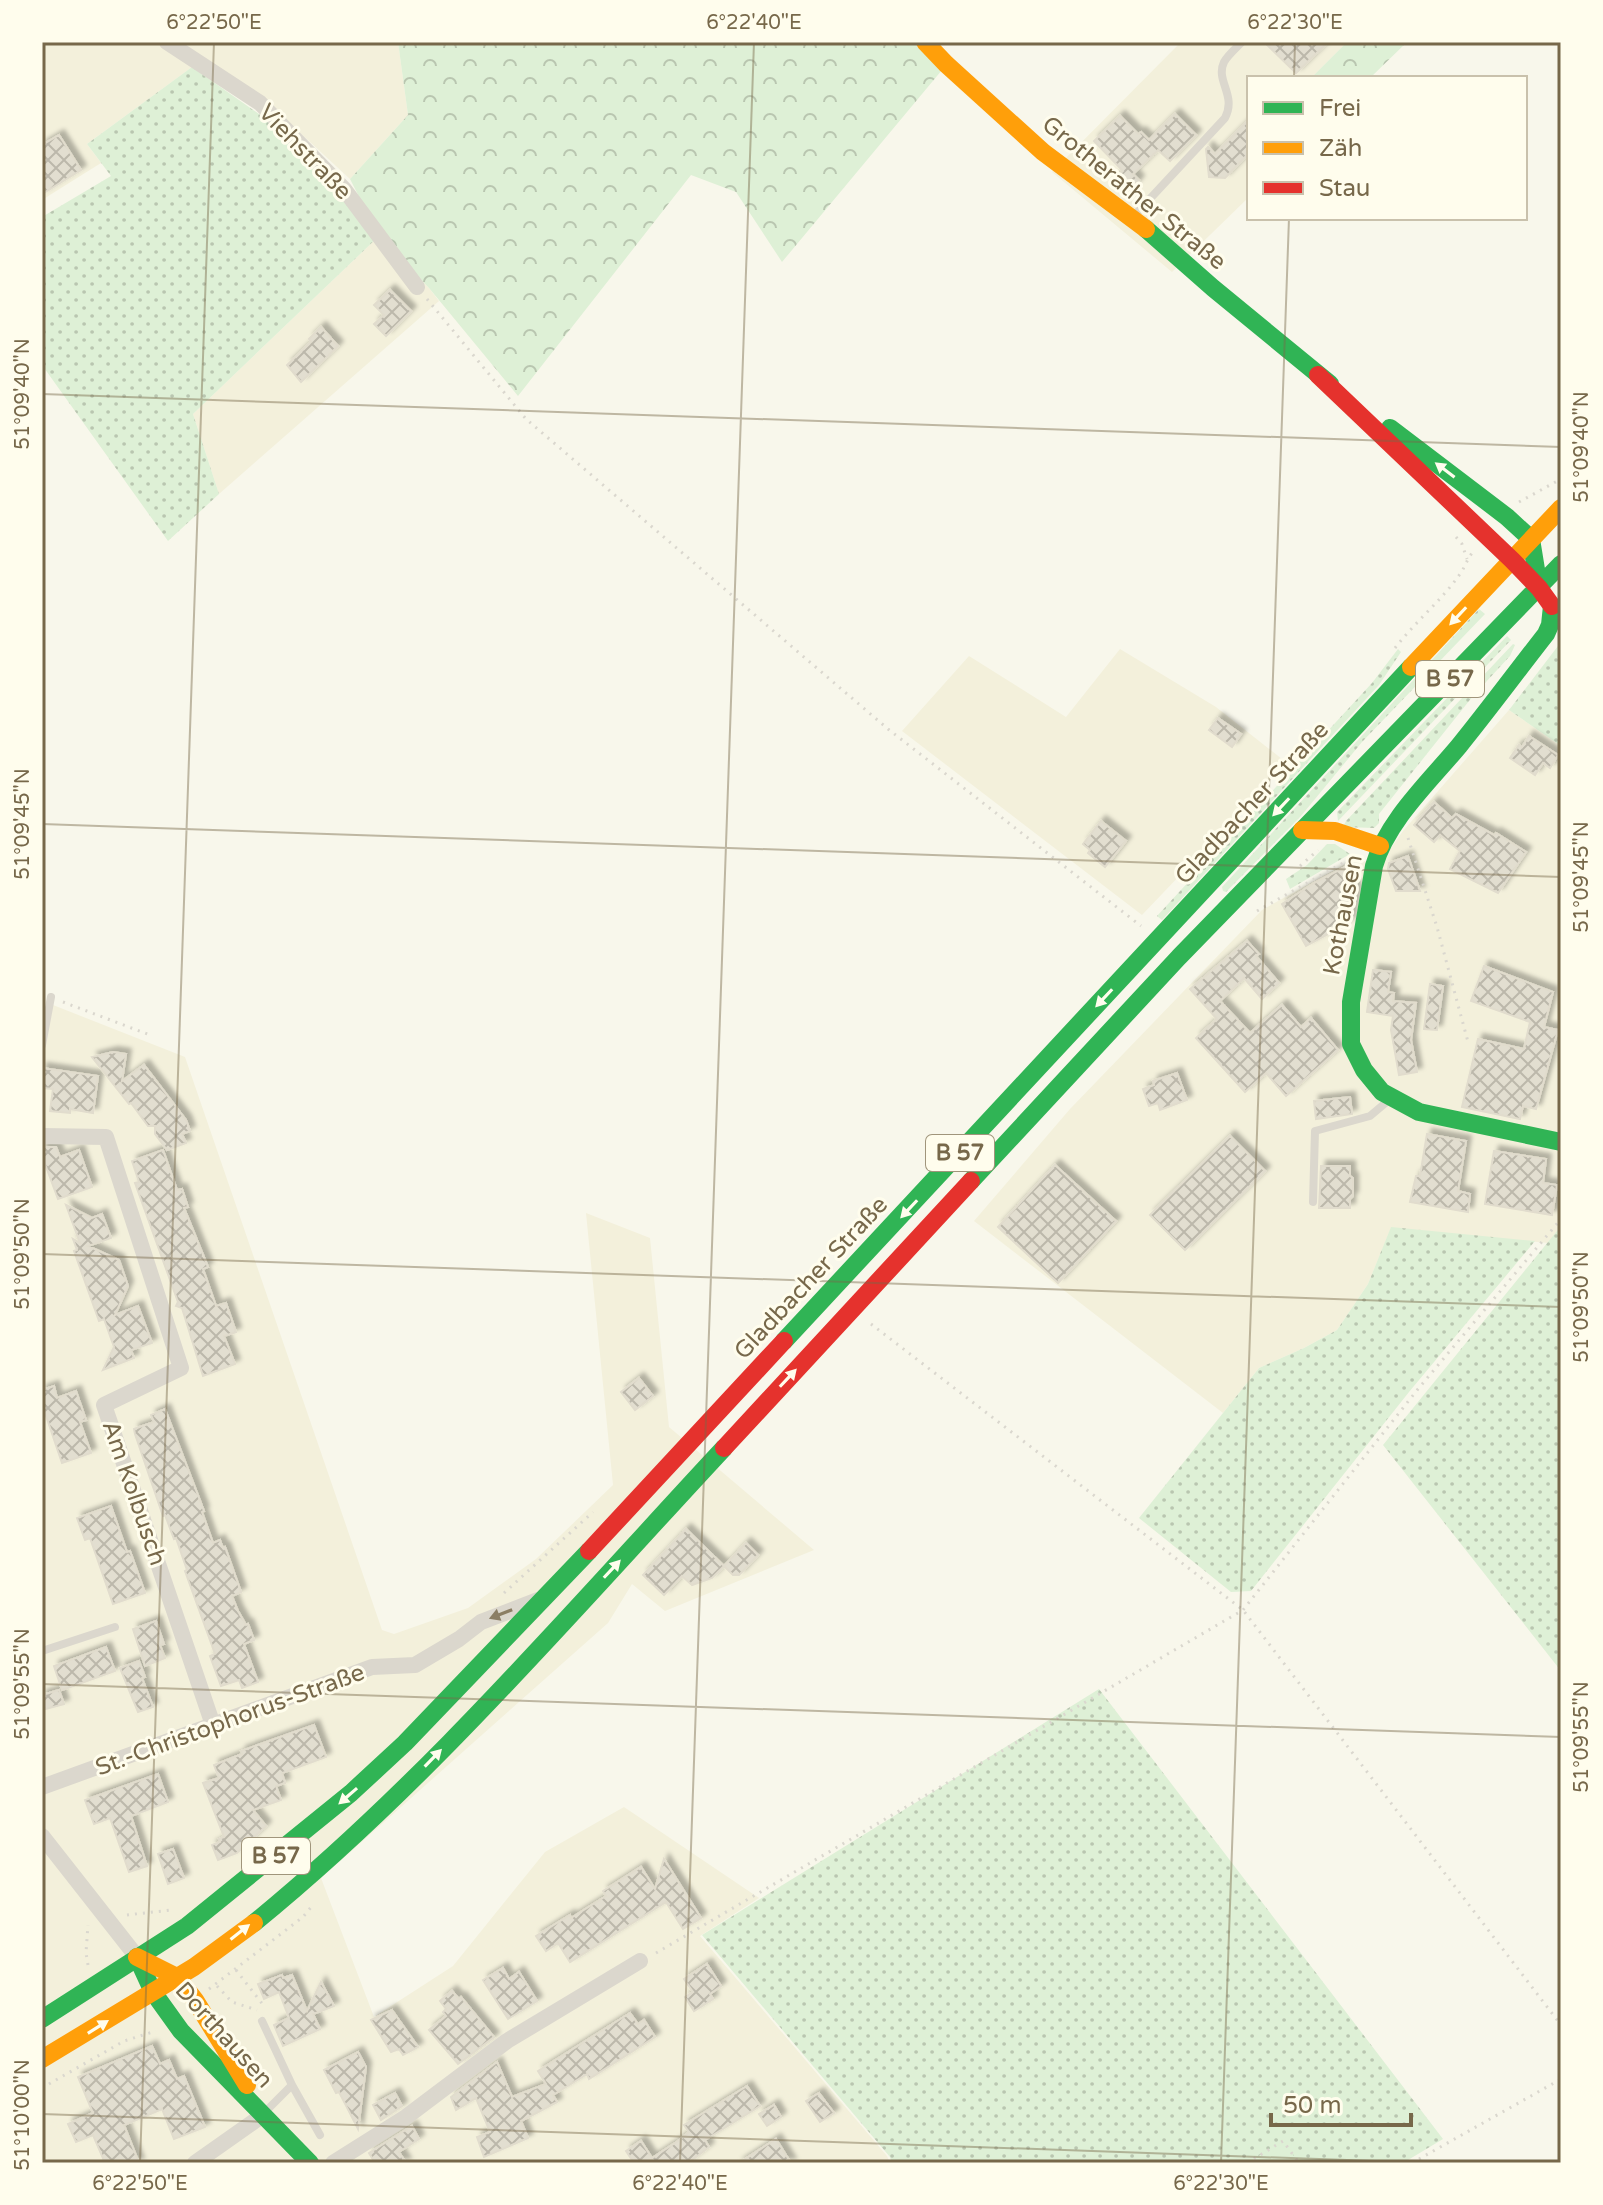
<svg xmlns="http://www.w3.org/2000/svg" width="1603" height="2205" font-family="'Varela Round',sans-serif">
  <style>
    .residential { fill: #f3f0db }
    .grass { fill: url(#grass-dots) }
    .forest { fill: url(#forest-crowns) }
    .pitch { fill: #def0d6 }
    .building { fill: url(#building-cross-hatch); stroke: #e1dccd; stroke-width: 2; filter: url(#shadow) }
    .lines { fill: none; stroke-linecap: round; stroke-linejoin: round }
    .path { stroke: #dad7ce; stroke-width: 3; stroke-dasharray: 2 6; stroke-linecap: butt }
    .lane { stroke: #dbd7cd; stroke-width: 8 }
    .street { stroke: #dbd7cd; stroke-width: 16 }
    .fast { stroke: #30b455; stroke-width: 18 }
    .slow { stroke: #ff9f0a; stroke-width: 18 }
    .jam { stroke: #e5322d; stroke-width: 18 }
    .oneway { fill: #fffded }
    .oneway2 { fill: #8b7e64 }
    .ticks { fill: none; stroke: #77684a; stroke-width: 2; stroke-opacity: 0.45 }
    .labels { text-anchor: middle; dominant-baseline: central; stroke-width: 6; stroke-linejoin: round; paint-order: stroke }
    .shield { fill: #fffded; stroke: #a0957b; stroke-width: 2 }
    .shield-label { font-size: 22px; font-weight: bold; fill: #77684a }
    .street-label { font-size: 24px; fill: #77684a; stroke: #fffded }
    .neatline { fill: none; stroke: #77684a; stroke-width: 3 }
    .ticks-label { font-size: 20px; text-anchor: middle; fill: #77684a }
  </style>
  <defs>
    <pattern id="grass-dots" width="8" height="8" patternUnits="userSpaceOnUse" patternTransform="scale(2)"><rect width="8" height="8" fill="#def0d6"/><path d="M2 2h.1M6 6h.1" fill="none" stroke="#b9c6b0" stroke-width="1.8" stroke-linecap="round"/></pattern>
    <pattern id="forest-crowns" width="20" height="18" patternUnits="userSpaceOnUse" patternTransform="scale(2)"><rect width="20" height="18" fill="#def0d6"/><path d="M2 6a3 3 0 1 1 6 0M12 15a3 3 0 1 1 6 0" fill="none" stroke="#b9c6b0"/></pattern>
    <pattern id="building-cross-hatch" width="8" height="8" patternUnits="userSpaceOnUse" patternTransform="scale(2)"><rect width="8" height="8" fill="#e2ded0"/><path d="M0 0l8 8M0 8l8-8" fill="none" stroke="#bcb8ab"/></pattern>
    <filter id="shadow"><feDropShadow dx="5" dy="-5" stdDeviation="2" flood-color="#0004"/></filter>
  </defs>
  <rect width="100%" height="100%" fill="#f8f7eb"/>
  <path class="residential" d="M42,42h356l10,73 -58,64 -79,-73 -68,-47 -116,85 14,19 -59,37z
    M1181,42h166l-36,36h-62v119l-77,75 -120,-100z
    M379,236l50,52 10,13 -220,193 -26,-80z
    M1120,649l96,58 71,56 -145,152 -240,-184 67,-75 97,61z
    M1509,710l52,36v480l-13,17 -157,-15 -23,56 -31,46 -33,18 -45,20 -36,45 -249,-192 96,-112 192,-199 83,-46 39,-6 19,-27z
    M53,1005l132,52 197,573 12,4 74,-26 68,-49 77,-74 -27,-272 64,25 19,189 145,123 -149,61 -33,-27 -24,39 -287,255 53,139 79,-51 92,-114 79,-45 135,91 -59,38 187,220 3,7h-848v-1125z"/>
  <path class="grass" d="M192,67l77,54 110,115 -186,178 26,80 -51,47 -126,-176v-148l69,-41 -24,-32z
    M1479,609l6,5 -123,128 -61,74 -75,76 -3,-1 -1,-4z
    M1507,636l4,4 -173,181 -1,-9z
    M1561,642v104l-52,-36z
    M1513,644l2,1 -5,11 -37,40 -94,118v9l-5,5 -31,-1 3,-6z
    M1398,649l3,3 -22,33 -217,235 -5,-4 215,-233z
    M1327,844h8l15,10 -60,35 -4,-10 21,-14z
    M1561,1226v445l-178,-226z
    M1391,1227l144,14 -126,151 -158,199 -20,1 -92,-74 120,-150 45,-20 33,-18 31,-46z
    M1099,1689l344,450 -40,24h-511l-2,-6 -188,-222z"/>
  <path class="forest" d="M398,42h515l29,28 -160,192 -46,-70 -45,-17 -173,221 -89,-108 -50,-52 -29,-57 58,-64z
    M1347,42h60l-37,36h-59z"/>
  <path class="pitch" d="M1283,2141l16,22h-52z"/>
  <path class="building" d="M1264,42h64l-32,31z
    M1175,114l21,21 -26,26 -12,-11 -25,24 6,6 -11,13 -15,-13 10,-9 -29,-30 26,-25 18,18 3,-2 8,8z
    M1249,120v33l-24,25 -16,-1 -3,-28 2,-2 7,7z
    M59,135l22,35 -39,24v-49z
    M390,290l21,21 -25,25 -12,-12 10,-9 -10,-10z
    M321,327l17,19 -37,36 -14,-17 24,-23 -2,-3z
    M1218,718l23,16 -9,13 -23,-17z
    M1529,736l29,19 -8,13 -7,-5 -8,12 -25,-17 9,-13 3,2z
    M1434,802l18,16 4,-4 38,21 2,-2 30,19 -28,41 -48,-24 10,-18 -20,-16 -6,7 -20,-17z
    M1101,821l25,20 -21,26 -17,-14 2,-3 -7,-6z
    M1408,856l12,35h-24l-8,-22 1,-6z
    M1345,867l11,22 -6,33 -44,24 -24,-42 32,-21z
    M1247,941l12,13 -3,2 23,27 -17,16 -18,-21 -24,23 30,32 32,-28 19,22 10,-9 27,32 -52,46 -20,-23 -21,19 -49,-54 21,-19 -27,-30z
    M1484,966l69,26 -9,35 14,3 -22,79 -13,-3 -3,13 -58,-12 16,-68 46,10 6,-27 -59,-21z
    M1373,970l18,2 -3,20 6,1 -1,8 23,2 -5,37 6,32 -18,3 -8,-45 2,-14 -26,-4z
    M1430,984l13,2 -6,44 -13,-1z
    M113,1052l13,2 -4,27 22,-16 42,55 4,11 -8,3 4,9 -19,7 -12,-16v-8h-7l-17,-23 -2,1 -37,-47z
    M42,1068l56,8 -5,37 -23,-4v4l-20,-2 3,-22 -11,-1z
    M1177,1073l10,27 -27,10 -2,-7 -9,3 -6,-17 11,-4 -1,-4z
    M1350,1097l2,17 -36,5 -2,-18z
    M1427,1134l39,7 -8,50 12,3 -2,18 -58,-10 6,-26h4z
    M1230,1136l35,35 -80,79 -35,-35z
    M42,1147h14l4,10 19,-7 13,37 -34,12 -13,-35 -3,1z
    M163,1150l14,40 5,-1 6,18 -4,1 24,59 -5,2 13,37 10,-3 10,29 -12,4 11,28 -32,12 -21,-68 -6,-2 2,-4 -43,-119 4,-1 -7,-21z
    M1494,1151l52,8 -3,24 14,2 -5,30 -67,-11z
    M1055,1165l61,56 -58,62 -60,-56z
    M1321,1166h29v10l3,2v18l-3,3v9h-31z
    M66,1205l26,13 10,-4 9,24 -23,8 31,14 9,26 -13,29 23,-9 14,37 -21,7 3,8 -31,12 11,-23 -10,-28 -5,2 -25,-70 3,-1 -4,-11 7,4z
    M639,1378l14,18 -18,14 -14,-18z
    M54,1386l3,12 19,-7 10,29 -6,2 11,31 -29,10 -20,-59v-14z
    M165,1409l39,102 -2,1 11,31 7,-3 3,8 2,-1 16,45 -9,4 6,15 8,14 2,-1 6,16 -10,4 14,38 -16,6 -3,-8 -18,6 -11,-30 5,-2 -30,-83 2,-1 -11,-32 -2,1 -9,-24 -2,1 -28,-82 -1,-5 20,-7 -3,-7z
    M111,1506l16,46 3,-1 15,42 -32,11 -23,-66 -5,2 -8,-22z
    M686,1529l38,37 -12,12 -20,7 -10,-9 -18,19 -21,-20z
    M746,1543l12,12 -19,20h-6l-9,-9z
    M156,1621l8,23 -4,1 5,13 -20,8 -12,-37z
    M106,1647l9,24 -53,19 -8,-24z
    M139,1661l6,16 -3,1 11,29 -15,5 -18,-44z
    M59,1690l5,14 -22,6v-15z
    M314,1725l12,32 -44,16 3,10 -9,3 5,14 -28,10 13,16 -29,27 -19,7 -6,-15 8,-3 -1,-3 5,-2 -21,-54 16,-5 -5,-13 28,-11 -1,-3z
    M158,1774l10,28 -37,14 16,50 -18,6 -19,-54 -16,6 -9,-24z
    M173,1849l11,29 -16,6 -10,-30z
    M664,1859l37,59 -3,2 -15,9 -17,-27 -96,60 -12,-19 -12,8 -10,-15 34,-21 1,3 35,-22 -3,-5 38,-24 14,22z
    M707,1964l14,22 -11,8 3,5 -19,12 -9,-14 8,-5 -9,-13z
    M503,1968l6,11 10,-7 18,29 -29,18 -25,-39z
    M282,1975l1,3 9,-3 15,36 14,-29 13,24 -21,8 7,15 -37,17 -9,-21 15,-7 -10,-26 -15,7 -6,-15z
    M452,1991l7,8 2,-2 33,40 -36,27 -29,-34 17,-14 -3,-4 3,-3 -6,-8z
    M392,2010l26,37 -15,8 -4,-6 -8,3 -20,-32z
    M630,2013l8,11 6,-4 11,17 -66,42 -2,-5 -34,21 4,7 -36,19 7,17 -44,19 -7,-20 13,-5 -14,-34 -20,12 -5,-13 46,-35 15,35 34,-13 -8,-13z
    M152,2046l8,18 9,-4 8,19 7,-3 21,51 -31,12 -12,-30 -38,16 15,38h-34l-12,-28 -17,7 -8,-18 25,-11 -15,-36z
    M358,2052l8,15 -8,62 -19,-37 -3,1 -12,-23z
    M747,2086l13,20 -55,34 4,7 -21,16h-54l-8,-12 15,-10 11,17 26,-17 11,-9 -5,-7z
    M395,2093l7,13 -21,14 -8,-15z
    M819,2093l15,20 -14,9 -14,-21z
    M774,2105l7,12 -14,9 -8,-12z
    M412,2126l7,13 -20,13 7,11h-31l-6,-10z
    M776,2139l15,24h-52z"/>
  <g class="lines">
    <path class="path" d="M427,299l99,120 362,310 253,197
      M1519,502l42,-23
      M1456,537l6,7 5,15
      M1395,648c20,-26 47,-48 65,-74 5,-7 7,-15 13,-22
      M1408,838l29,89 31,115
      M1300,866l18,-16
      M1257,911l95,-53
      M63,1002l87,33
      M871,1324l372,286 318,415
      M504,1593l89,-81
      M127,1915l44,-5
      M656,1953l587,-343 175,-221 143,-170
      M88,1965l-2,-12 2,-28
      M236,1970l28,36 -1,2
      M217,1986l15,16 25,8
      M209,1989l94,-72 9,-11
      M42,2088l82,-47 32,-10
      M1247,2163l36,-22 16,22
      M1412,2163l149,-84"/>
    <path class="lane" d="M1133,217l92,-99c12,-23 -10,-37 -1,-56 4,-7 12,-14 18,-20
      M42,1045l9,-48
      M1313,1202l2,-71 55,-15 19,-16
      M42,1651l73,-24
      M262,2021l30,64 28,50
      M263,2114l29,-29"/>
    <path class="street" d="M167,42l93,61 84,86 73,98
      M42,1136l64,1 75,231 -77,37 109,320
      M42,1787l330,-120 43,-2 44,-26 22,-17 57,-22
      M42,1836l95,121
      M195,2163l68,-48
      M333,2163l73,-46 101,-76 133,-80"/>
    <path class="fast" d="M1146,229l67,59 117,96
      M1390,428l117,89 24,22 8,49
      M1552,606l-2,19 -4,9c-29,37 -57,75 -87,112 -30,36 -72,75 -85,120l-23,136v42l13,26 18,22 37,20 142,30
      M971,1181l208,-224 382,-393
      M784,1341l627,-674
      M254,1923c172,-140 319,-313 470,-475
      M137,1957l16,35 28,39 129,132
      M42,2019l145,-93 164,-133 54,-50 184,-192"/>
    <path class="slow" d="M925,42l21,22 97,88 103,77
      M1411,667l150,-159
      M1302,830l33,1 45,15
      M137,1957l40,20 18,23 52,85
      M42,2059l152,-92 60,-44"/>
    <path class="jam" d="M1318,375l194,185 27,28 13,18
      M724,1448l247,-267
      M589,1551l195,-210"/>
  </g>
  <defs><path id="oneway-solid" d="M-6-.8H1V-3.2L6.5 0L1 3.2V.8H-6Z" transform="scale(2)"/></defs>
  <g class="oneway">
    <use href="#oneway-solid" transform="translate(1445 470) rotate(-143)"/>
    <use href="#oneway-solid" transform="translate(1458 616) rotate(133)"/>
    <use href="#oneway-solid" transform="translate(1281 807) rotate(133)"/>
    <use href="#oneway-solid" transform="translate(1104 998) rotate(133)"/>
    <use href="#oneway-solid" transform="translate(909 1209) rotate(133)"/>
    <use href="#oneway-solid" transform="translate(788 1378) rotate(-47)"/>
    <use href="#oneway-solid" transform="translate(612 1569) rotate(-47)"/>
    <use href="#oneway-solid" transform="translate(433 1758) rotate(-46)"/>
    <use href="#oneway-solid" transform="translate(348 1796) rotate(139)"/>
    <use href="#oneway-solid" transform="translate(240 1932) rotate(-38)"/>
    <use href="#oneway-solid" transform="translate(98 2027) rotate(-32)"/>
  </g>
  <use class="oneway2" href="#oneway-solid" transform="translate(501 1614) rotate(159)"/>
  <path class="ticks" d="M1294,78l1,-36M42,394l1519,53M42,824l1519,53M42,1254l1519,53M42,1684l1519,53M42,2114l1389,49M140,2163l74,-2121M680,2163l74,-2121M1221,2163l68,-1945"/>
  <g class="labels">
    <g class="shield">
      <rect x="1416" y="661" width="68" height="36" rx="6"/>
      <rect x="926" y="1135" width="68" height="36" rx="6"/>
      <rect x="242" y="1838" width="68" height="36" rx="6"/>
    </g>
    <g class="shield-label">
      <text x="1450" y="679">B 57</text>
      <text x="960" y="1153">B 57</text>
      <text x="276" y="1856">B 57</text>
    </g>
    <g class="street-label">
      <text transform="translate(305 152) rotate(46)">Viehstraße</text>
      <text transform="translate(1134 193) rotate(39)">Grotherather Straße</text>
      <text transform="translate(1252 803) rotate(-47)">Gladbacher Straße</text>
      <text transform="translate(1343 915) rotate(-79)">Kothausen</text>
      <text transform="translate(811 1278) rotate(-47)">Gladbacher Straße</text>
      <text transform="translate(134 1493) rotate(71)">Am Kolbusch</text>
      <text transform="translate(230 1720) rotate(-20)">St.-Christophorus-Straße</text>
      <text transform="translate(224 2035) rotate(48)">Dorthausen</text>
    </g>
  </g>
  <rect width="1603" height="2205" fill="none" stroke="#fffded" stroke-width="88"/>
  <rect x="1247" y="76" width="280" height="144" fill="#fffded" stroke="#c9c1ac" stroke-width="2"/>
  <rect x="1263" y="102" width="40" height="12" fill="#30b455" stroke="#c9c1ac" stroke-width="2"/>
  <text x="1319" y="116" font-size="24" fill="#77684a">Frei</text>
  <rect x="1263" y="142" width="40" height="12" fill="#ff9f0a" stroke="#c9c1ac" stroke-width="2"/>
  <text x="1319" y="156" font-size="24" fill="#77684a">Zäh</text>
  <rect x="1263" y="182" width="40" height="12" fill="#e5322d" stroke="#c9c1ac" stroke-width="2"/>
  <text x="1319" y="196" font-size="24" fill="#77684a">Stau</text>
  <path d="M1271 2113v12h140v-12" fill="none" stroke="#77684a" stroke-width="4"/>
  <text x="1283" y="2113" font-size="24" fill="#77684a" stroke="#fffded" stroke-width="6" paint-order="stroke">50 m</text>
  <rect x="44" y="44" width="1515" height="2117" class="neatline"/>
  <g class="ticks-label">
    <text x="214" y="29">6°22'50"E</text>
    <text x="754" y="29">6°22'40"E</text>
    <text x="1295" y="29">6°22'30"E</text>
    <text transform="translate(22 394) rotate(-90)" y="7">51°09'40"N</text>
    <text transform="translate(1581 447) rotate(-90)" y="7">51°09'40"N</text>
    <text transform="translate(22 824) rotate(-90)" y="7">51°09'45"N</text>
    <text transform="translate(1581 877) rotate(-90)" y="7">51°09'45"N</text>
    <text transform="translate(22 1254) rotate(-90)" y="7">51°09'50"N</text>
    <text transform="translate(1581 1307) rotate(-90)" y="7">51°09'50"N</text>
    <text transform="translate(22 1684) rotate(-90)" y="7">51°09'55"N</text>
    <text transform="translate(1581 1737) rotate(-90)" y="7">51°09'55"N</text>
    <text transform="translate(22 2115) rotate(-90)" y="7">51°10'00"N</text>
    <text x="140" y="2190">6°22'50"E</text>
    <text x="680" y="2190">6°22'40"E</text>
    <text x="1221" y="2190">6°22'30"E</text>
  </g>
</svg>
